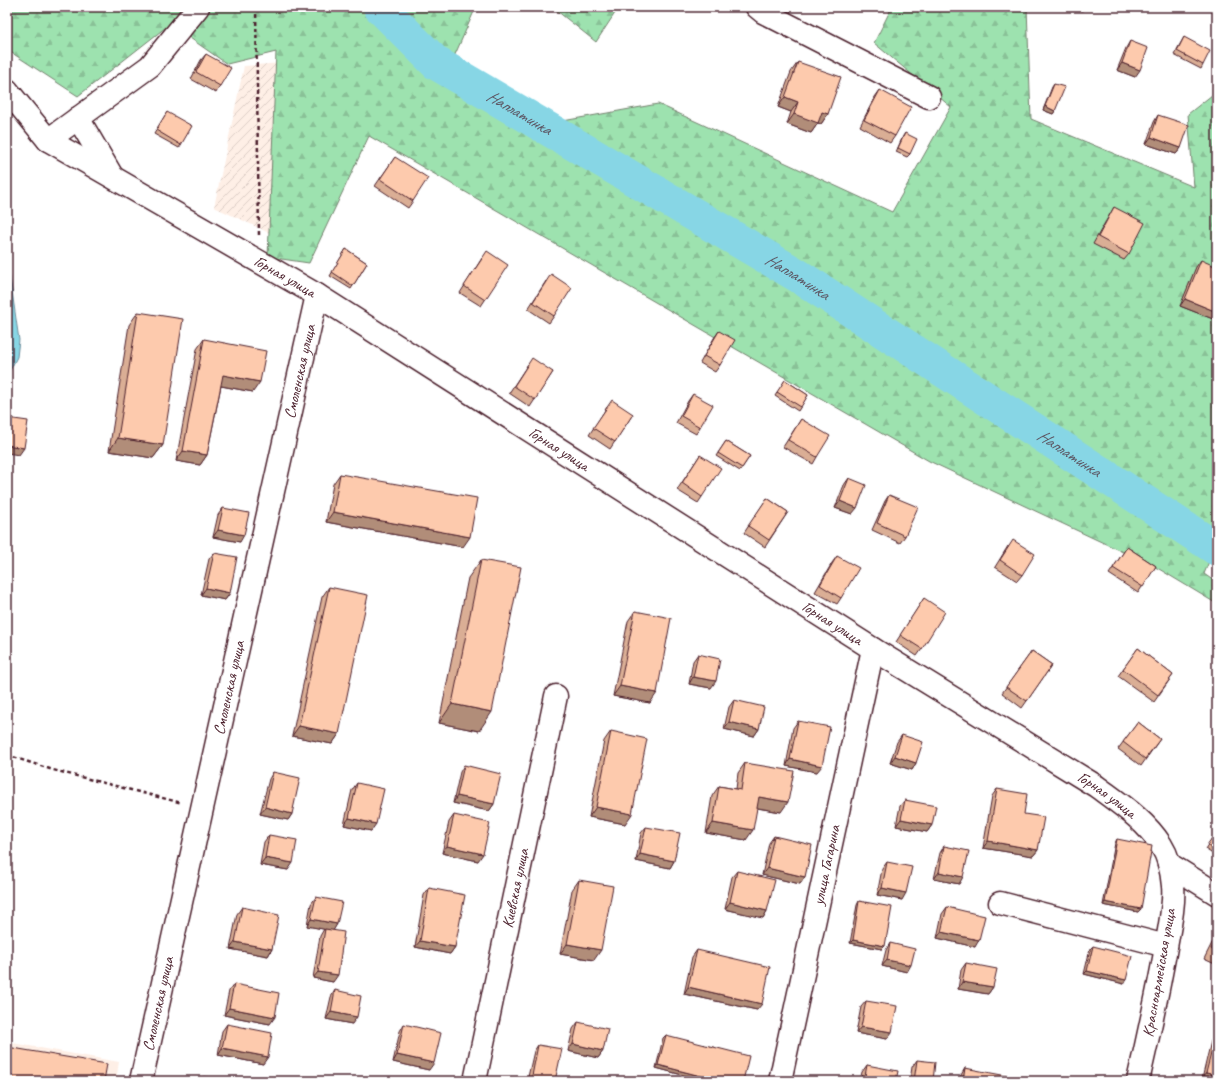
<svg xmlns="http://www.w3.org/2000/svg" width="1224" height="1088" font-family="Caveat,sans-serif">
  <style>
    .built { fill: #feefe6 }
    .industrial { fill: url(#industrial-furrows) }
    .forest { fill: url(#forest-firs); stroke: #74806d }
    .water { fill: #87d6e5; stroke: #6f8d9b }
    .lines { fill: none; stroke-linecap: round; stroke-linejoin: round }
    .river { stroke: #87d6e5; stroke-width: 34 }
    .minor-casing { stroke: #4a1f2b; stroke-width: 25 }
    .path { stroke: #4a1f2b; stroke-width: 2.5; stroke-dasharray: 4 3; stroke-linecap: butt }
    .minor { stroke: #fff; stroke-width: 22 }
    .wall { fill: #daae95; stroke: #4a1f2b }
    .shaded-wall { fill: #b18d79; stroke: #4a1f2b }
    .building { fill: #fdcaad; stroke: #4a1f2b }
    .labels { text-anchor: middle; dominant-baseline: central; stroke-width: 3; stroke-linejoin: round; paint-order: stroke }
    .street-label { font-size: 16px; fill: #4a1f2b; stroke: #fff }
    .water-label { font-size: 17px; font-style: italic; fill: #5c5663; stroke: #fff }
  </style>
  <defs>
    <pattern id="industrial-furrows" width="10" height="10" patternUnits="userSpaceOnUse"><rect width="10" height="10" fill="#feefe6"/><path d="M-1 1l2-2M0 10L10 0M9 11l2-2" fill="none" stroke="#dbccc5"/></pattern>
    <pattern id="forest-firs" width="22" height="20" patternUnits="userSpaceOnUse"><rect width="22" height="20" fill="#9de2af"/><path d="M5 1l3.5 6h-7zM16 11l3.5 6h-7z" fill="#89c197"/></pattern>
  </defs>
  <rect width="100%" height="100%" fill="#fff"/>
  <filter id="ink" filterUnits="userSpaceOnUse"><feTurbulence type="fractalNoise" baseFrequency=".025" numOctaves="2"/><feDisplacementMap in="SourceGraphic" scale="8" xChannelSelector="R" yChannelSelector="G"/><feConvolveMatrix kernelMatrix="1 2 1 2 8 2 1 2 1" color-interpolation-filters="sRGB"/></filter>
  <g filter="url(#ink)">
    <path class="built" d="M7,1042l112,20 -3,19h-109z"/>
    <path class="industrial" d="M294,62l1,183 -81,-38 30,-141z"/>
    <path class="forest" d="M7,7h469l-22,50 103,65 101,-18 234,108 59,-105 -77,-64 18,-36h135l4,112 163,68 -6,-73 29,-23v450l-13,33 13,9v21l-58,-35 -230,-108 -560,-325 -60,127 -41,-6 8,-205 -49,12 -57,-40 -92,72 -69,-45 -2,-6z
      M552,7h67l-23,35z"/>
    <path class="water" d="M7,270l3,7 9,63 -2,17 -10,19z"/>
    <g class="lines">
      <path class="river" id="s1" d="M380,7l56,56 361,212 420,274"/>
      <defs>
        <g id="minor">
          <path d="M757,7l6,5 166,85"/>
          <path id="s2" d="M7,90l41,50 269,155 556,354 223,137c24,18 49,34 65,59 7,11 11,28 12,41 2,19 -5,48 -8,67 -8,43 -17,85 -27,128"/>
          <path d="M78,118l34,58"/>
          <path d="M48,140l102,-74 48,-59"/>
          <path d="M1169,864l48,30"/>
          <path d="M1000,903l166,43"/>
          <path id="s3" d="M141,1081l176,-786"/>
          <path id="s4" d="M475,1081l81,-385"/>
          <path id="s5" d="M780,1081l93,-432"/>
        </g>
      </defs>
      <use href="#minor" class="minor-casing"/>
      <path class="path" d="M256,7l3,230
        M7,755l46,15 129,33"/>
      <use href="#minor" class="minor"/>
    </g>
    <path class="wall" d="M1076,7h9l-3,4z
      M1184,37l19,28 -2,4 -27,-14z
      M1130,41l5,36 -18,-7 9,-22z
      M206,54l14,32 -4,7 -25,-14 10,-19z
      M798,62l30,52 -7,10 -3,-1 -7,10 -24,-9 4,-12 -13,-5 13,-35z
      M1054,84l1,27 -2,3 -10,-4 9,-23z
      M880,90l15,46 -5,7 -30,-17 15,-29z
      M167,112l14,33 -2,3 -25,-14z
      M1158,115l23,33 -5,6 -30,-10 8,-22z
      M905,133l5,21 -3,3 -11,-5 7,-16z
      M395,157l18,44 -5,7 -33,-22z
      M1114,207l15,47 -5,6 -31,-16 17,-30z
      M346,249l21,14 -16,26 -21,-13z
      M482,258l3,42 -4,6 -21,-13z
      M1201,260l12,59 -33,-13 16,-39z
      M546,281l8,35 -5,7 -21,-14z
      M138,312l25,133 -10,13 -44,-7 20,-126z
      M719,331l1,34 -5,7 -15,-9 14,-25z
      M204,339l49,53 -32,-6 -14,69 -7,10 -24,-4 21,-112z
      M528,364l25,8 -23,35 -21,-14z
      M785,380l23,15 -10,16 -23,-15z
      M693,394l7,33 -4,7 -20,-11 12,-22z
      M607,407l26,7 -23,35 -21,-14z
      M801,419l16,38 -4,7 -30,-17z
      M726,441l24,15 -10,15 -24,-15z
      M700,455l2,42 -4,6 -21,-13z
      M340,474l123,73 -137,-25 7,-38z
      M849,478l3,36 -17,-6 9,-23z
      M889,495l16,41 -5,7 -28,-13 13,-29z
      M767,498l21,14 -23,35 -21,-14z
      M223,508l17,34 -27,-5 5,-22z
      M1008,546l14,29 -5,6 -22,-14z
      M1127,547l29,19 -18,27 -29,-19z
      M214,553l16,40 -5,7 -24,-5 8,-36z
      M837,556l4,42 -4,6 -22,-12 17,-29z
      M481,560l-2,171 -40,-8 29,-145z
      M329,587l10,147 -7,10 -40,-8 30,-139z
      M924,598l-2,51 -5,7 -21,-14z
      M635,611l15,92 -37,-7 15,-75z
      M1138,648l35,27 -19,27 -36,-26z
      M1032,651l20,14 -30,43 -20,-15z
      M698,654l13,34 -22,-4 4,-23z
      M734,700l25,29 -5,7 -30,-7 5,-22z
      M798,721l19,51 -31,-6 7,-38z
      M1138,722l22,17 -19,27 -23,-17z
      M611,731l14,93 -36,-7 15,-76z
      M902,735l14,28 -4,7 -22,-7 7,-21z
      M745,763l36,49 -24,-4 -11,32 -40,-7 6,-37 7,-10 17,3 2,-16z
      M464,765l30,39 -5,7 -36,-8 7,-31z
      M273,772l19,42 -4,6 -28,-6 9,-35z
      M357,783l14,48 -27,-6 8,-35z
      M997,789l27,25 14,36 -5,6 -50,-8 9,-52z
      M905,800l27,25 -5,7 -31,-6 4,-20z
      M454,815l24,46 -36,-8 7,-31z
      M646,827l28,34 -4,7 -34,-7 5,-28z
      M1217,831v26l-12,-8z
      M269,835l19,35 -28,-5 4,-23z
      M774,836l31,41 -5,7 -38,-9 7,-32z
      M1117,839l21,73 -35,-7 12,-62z
      M944,846l15,38 -25,-5 6,-26z
      M887,862l15,38 -25,-5 5,-26z
      M737,871l30,40 -4,7 -38,-9 7,-32z
      M579,880l15,80 -34,-6 12,-64z
      M429,888l26,59 -5,7 -35,-7 9,-52z
      M316,897l21,27 -4,6v52l-20,-4 7,-42 4,-7 -17,-3 4,-22z
      M859,901l26,45 -3,3 -32,-6 7,-38z
      M242,907l30,42 -4,7 -38,-7 7,-35z
      M947,907l28,40 -38,-9 5,-24z
      M1217,936v29l-13,-6 8,-16z
      M890,943l17,29 -25,-6 4,-16z
      M1093,946l31,38 -40,-10 6,-25z
      M697,950l60,60 -73,-16 8,-37z
      M966,963l27,24 -5,7 -30,-5 3,-19z
      M234,984l36,40 -46,-9 5,-24z
      M335,990l17,34 -26,-5 5,-22z
      M866,1001l21,38 -31,-6 5,-26z
      M578,1022l25,29 -5,7 -30,-7 5,-22z
      M227,1024l36,40 -45,-9 4,-24z
      M404,1024l25,46 -36,-8 7,-31z
      M1216,1034l1,47 -15,-2 9,-38z
      M666,1035l77,46h-38l-49,-13 7,-30z
      M538,1045l17,36h-28l7,-30z
      M917,1060l16,21h-23l2,-14z
      M867,1065l29,16h-36l2,-9z
      M965,1068l41,13h-46l1,-6z"/>
    <path class="shaded-wall" d="M1122,63l18,7 -5,7 -18,-7z
      M785,97l13,5 -7,10 -13,-5z
      M1045,106l10,5 -2,3 -10,-4z
      M822,112l6,2 -7,10 -3,-1 -7,10 -24,-9 7,-10z
      M1151,137l30,11 -5,6 -30,-10z
      M1185,299l32,13v1l-4,6 -33,-13z
      M223,375l37,7 -7,10 -37,-7z
      M118,438l45,7 -10,13 -44,-7z
      M7,445l17,3 -5,7 -12,-2z
      M183,451l24,4 -7,10 -24,-4z
      M840,501l17,7 -5,6 -17,-6z
      M333,512l137,25 -7,10 -137,-25z
      M218,530l26,5 -4,7 -27,-5z
      M206,588l24,5 -5,7 -24,-5z
      M693,677l23,4 -5,7 -22,-4z
      M620,686l37,7 -7,10 -37,-7z
      M452,704l40,8 -13,19 -40,-8z
      M729,722l30,7 -5,7 -30,-7z
      M299,726l40,8 -7,10 -40,-8z
      M895,756l21,7 -4,7 -22,-7z
      M790,759l32,7 -5,6 -31,-6z
      M457,796l37,8 -5,7 -36,-8z
      M759,797l29,5 -7,10 -29,-5z
      M265,807l27,7 -4,6 -28,-6z
      M596,807l36,7 -7,10 -36,-7z
      M349,818l27,6 -5,7 -27,-6z
      M901,819l31,6 -5,7 -31,-6z
      M713,823l40,7 -7,10 -40,-7z
      M988,841l50,9 -5,6 -50,-8z
      M447,846l36,8 -5,7 -36,-8z
      M640,854l34,7 -4,7 -34,-7z
      M265,858l28,5 -5,7 -28,-5z
      M767,868l38,9 -5,7 -38,-9z
      M939,872l24,5 -4,7 -25,-5z
      M882,888l24,5 -4,7 -25,-5z
      M730,902l37,9 -4,7 -38,-9z
      M1105,902l36,7 -3,3 -35,-7z
      M311,919l26,5 -4,7 -26,-5z
      M941,932l38,8 -4,7 -38,-9z
      M853,940l32,6 -3,3 -32,-6z
      M420,941l35,6 -5,7 -35,-7z
      M235,942l37,7 -4,7 -38,-7z
      M567,944l34,6 -7,10 -34,-6z
      M887,960l24,5 -4,7 -25,-6z
      M1087,971l39,9 -2,4 -40,-10z
      M318,972l20,3 -5,7 -20,-4z
      M962,982l31,5 -5,7 -30,-5z
      M688,987l74,17 -5,6 -73,-16z
      M229,1008l46,9 -5,7 -46,-9z
      M331,1012l26,5 -5,7 -26,-5z
      M861,1027l31,5 -5,7 -31,-6z
      M573,1044l30,7 -5,7 -30,-7z
      M222,1048l46,9 -5,7 -45,-9z
      M397,1055l37,8 -5,7 -36,-8z
      M658,1065l62,16h-15l-49,-13z
      M1206,1073l11,2v6h-9l-6,-2z"/>
    <path class="building" d="M1184,37l26,14 -7,14 -26,-14z
      M1130,41l18,7 -8,22 -18,-7z
      M206,54l25,14 -11,18 -24,-14z
      M798,62l43,15 -13,37 -6,-2 -4,11 -24,-9 4,-12 -13,-5z
      M1054,84l11,3 -10,24 -10,-5z
      M880,90l31,17 -16,29 -31,-16z
      M167,112l25,14 -11,19 -25,-15z
      M1158,115l31,10 -8,23 -30,-11z
      M905,133l12,6 -7,15 -12,-6z
      M395,157l33,21 -15,23 -33,-22z
      M1114,207l31,16 -16,31 -31,-17z
      M346,249l21,14 -14,23 -21,-14z
      M487,251l21,14 -23,35 -21,-14z
      M1201,260l16,7v45l-32,-13z
      M551,274l21,14 -18,28 -21,-14z
      M138,312l45,7 -20,126 -45,-7z
      M719,331l16,9 -15,25 -16,-9z
      M204,339l62,12 -6,31 -37,-7 -16,80 -24,-4z
      M532,358l21,14 -18,28 -21,-14z
      M785,380l23,15 -7,12 -24,-15z
      M693,394l20,11 -13,22 -19,-11z
      M612,400l21,14 -18,28 -22,-14z
      M7,418l21,3 -4,27 -17,-3z
      M801,419l29,17 -13,21 -29,-17z
      M726,441l24,15 -8,12 -24,-15z
      M700,455l21,13 -19,29 -20,-14z
      M340,474l137,24 -7,39 -137,-25z
      M849,478l17,7 -9,23 -17,-7z
      M889,495l29,12 -13,29 -28,-13z
      M767,498l21,14 -19,28 -21,-14z
      M223,508l26,5 -5,22 -26,-5z
      M1013,540l22,14 -13,21 -22,-15z
      M1127,547l29,19 -13,21 -30,-19z
      M214,553l23,4 -7,36 -24,-5z
      M837,556l22,12 -18,30 -21,-13z
      M481,560l40,7 -29,145 -40,-8z
      M329,587l39,8 -29,139 -40,-8z
      M924,598l21,14 -23,37 -22,-14z
      M635,611l36,7 -14,75 -37,-7z
      M1138,648l35,27 -15,20 -35,-26z
      M1032,651l20,14 -25,36 -21,-14z
      M698,654l22,5 -4,22 -23,-4z
      M734,700l30,7 -5,22 -30,-7z
      M798,721l32,6 -8,39 -32,-7z
      M1138,722l22,17 -15,20 -22,-17z
      M611,731l36,8 -15,75 -36,-7z
      M902,735l21,7 -7,21 -21,-7z
      M745,763l49,8 -6,31 -29,-5 -6,33 -40,-7 6,-37 22,4z
      M464,765l37,9 -7,30 -37,-8z
      M273,772l27,6 -8,36 -27,-7z
      M357,783l27,6 -8,35 -27,-6z
      M997,789l30,5 -3,20 20,3 -6,33 -50,-9z
      M905,800l31,6 -4,19 -31,-6z
      M454,815l36,8 -7,31 -36,-8z
      M646,827l34,6 -6,28 -34,-7z
      M1217,831v21l-10,-7z
      M269,835l28,5 -4,23 -28,-5z
      M774,836l38,9 -7,32 -38,-9z
      M1117,839l35,7 -11,63 -36,-7z
      M944,846l25,5 -6,26 -24,-5z
      M887,862l25,5 -6,26 -24,-5z
      M737,871l38,9 -8,31 -37,-9z
      M579,880l34,6 -12,64 -34,-6z
      M429,888l36,7 -10,52 -35,-6z
      M316,897l26,5 -5,22 -26,-5z
      M859,901l33,6 -7,39 -32,-6z
      M242,907l37,8 -7,34 -37,-7z
      M947,907l38,9 -6,24 -38,-8z
      M325,929l19,3 -6,43 -20,-3z
      M1217,937v15l-6,-3z
      M890,943l25,6 -4,16 -24,-5z
      M1093,946l39,10 -6,24 -39,-9z
      M697,950l73,17 -8,37 -74,-17z
      M966,963l31,6 -4,18 -31,-5z
      M234,984l45,9 -4,24 -46,-9z
      M335,990l26,6 -4,21 -26,-5z
      M866,1001l31,5 -5,26 -31,-5z
      M578,1022l30,7 -5,22 -30,-7z
      M227,1024l45,9 -4,24 -46,-9z
      M404,1024l37,9 -7,30 -37,-8z
      M1216,1034h1v41l-11,-2z
      M666,1035l83,21 -6,25h-23l-62,-16z
      M538,1045l24,4 -7,32h-24z
      M7,1047l100,17 -3,17h-97z
      M917,1060l18,2 -2,19h-19z
      M867,1065l31,6 -2,10h-32z
      M965,1068l42,8 -1,5h-43z
      M203,1077l24,2v2h-24z
      M1092,1077l21,4h-22z"/>
  </g>
  <g class="labels">
    <g class="street-label">
      <text stroke="none"><textPath href="#s2" startOffset="338">Горная улица</textPath></text>
      <text stroke="none"><textPath href="#s3" startOffset="727">Смоленская улица</textPath></text>
      <text stroke="none"><textPath href="#s2" startOffset="662">Горная улица</textPath></text>
      <text stroke="none"><textPath href="#s2" startOffset="986">Горная улица</textPath></text>
      <text stroke="none"><textPath href="#s3" startOffset="403">Смоленская улица</textPath></text>
      <text stroke="none"><textPath href="#s2" startOffset="1310">Горная улица</textPath></text>
      <text stroke="none"><textPath href="#s5" startOffset="221">улица Гагарина</textPath></text>
      <text stroke="none"><textPath href="#s4" startOffset="197">Киевская улица</textPath></text>
      <text transform="translate(1159 973) rotate(-80)">Красноармейская улица</text>
      <text stroke="none"><textPath href="#s3" startOffset="79">Смоленская улица</textPath></text>
    </g>
    <g class="water-label">
      <text stroke="none"><textPath href="#s1" startOffset="176">Наплатинка</textPath></text>
      <text stroke="none"><textPath href="#s1" startOffset="499">Наплатинка</textPath></text>
      <text stroke="none"><textPath href="#s1" startOffset="823">Наплатинка</textPath></text>
    </g>
  </g>
  <rect width="1224" height="1088" fill="none" stroke="#fff" stroke-width="24"/>
  <rect x="12" y="12" width="1200" height="1064" fill="none" stroke="#4a1f2b" stroke-width="1.5" filter="url(#ink)"/>
</svg>
